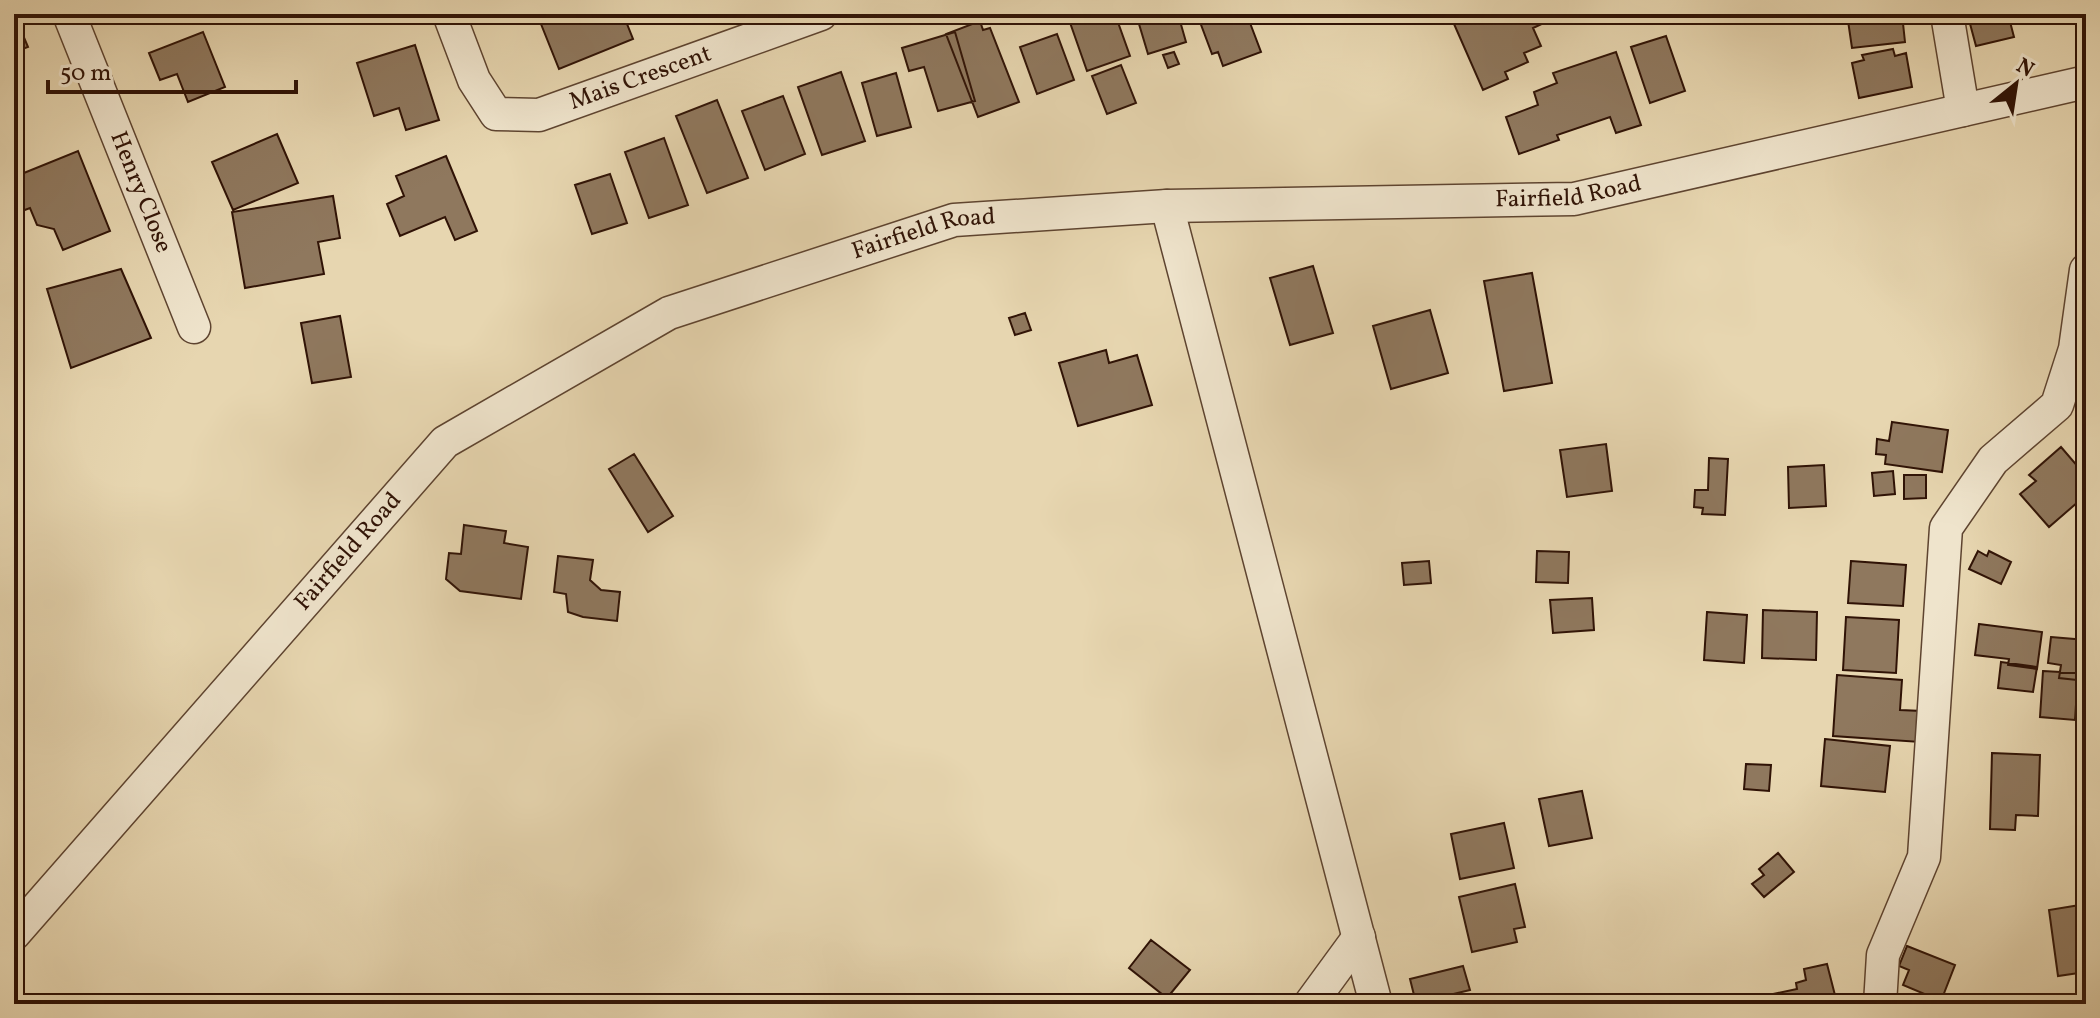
<svg xmlns="http://www.w3.org/2000/svg" width="2100" height="1018" font-family="Vollkorn,serif">
  <style>
    .building { fill: #8f785e; stroke: #301306; stroke-width: 2 }
    .lines { fill: none; stroke-linecap: round; stroke-linejoin: round }
    .street-casing { stroke: #5e4430; stroke-width: 35 }
    .street { stroke: #efe4cc; stroke-width: 32 }
    .labels { text-anchor: middle; dominant-baseline: central; stroke-width: 8; stroke-linejoin: round; paint-order: stroke }
    .street-label { font-size: 24px; fill: #301306; stroke: #efe4cc }
  </style>
  <rect width="100%" height="100%" fill="#e7d6b0"/>
  <filter id="stains"><feTurbulence type="fractalNoise" baseFrequency=".0025" numOctaves="4"/><feColorMatrix values="0 0 0 0 .2 0 0 0 0 .09 0 0 0 0 .02 0 0 0 .5 -.17"/></filter>
  <radialGradient id="worn" r=".72"><stop offset=".6" stop-color="#630" stop-opacity="0"/><stop offset="1" stop-color="#630" stop-opacity=".3"/></radialGradient>
  <path class="building" d="M14,14l14,33 -14,5z
    M357,14h18l-15,7z
    M537,14h86l10,25 -74,30z
    M1067,14h48l15,42 -43,15z
    M1136,14h42l8,28 -38,12z
    M1197,14h39l2,5 9,-4 14,37 -38,14 -5,-14 -6,2z
    M1476,14h66l4,8 -13,6 8,18 -17,7 4,9 -23,10 3,7 -25,11 -29,-66z
    M1847,14h55l3,28 -53,6z
    M1993,14h15l6,23 -38,9 -7,-26z
    M980,21l3,9 7,-2 29,74 -41,15 -32,-83z
    M203,32l22,55 -37,15 -11,-28 -17,6 -11,-27z
    M955,32l20,69 -37,10 -14,-44 -15,4 -7,-23z
    M1057,34l17,46 -37,14 -17,-47z
    M1666,36l19,55 -35,12 -19,-56z
    M415,45l24,75 -33,10 -7,-22 -25,8 -17,-53z
    M1893,49l2,7 11,-3 6,34 -53,11 -7,-35 12,-3 -2,-5z
    M1174,52l5,12 -11,4 -5,-13z
    M1616,52l25,73 -25,8 -6,-16 -53,18 2,5 -40,14 -13,-37 32,-12 -4,-13 23,-9 -4,-10z
    M1121,65l15,38 -29,11 -15,-38z
    M841,72l24,69 -43,14 -24,-68z
    M896,73l15,54 -34,9 -15,-53z
    M783,96l22,58 -40,16 -23,-59z
    M717,100l31,78 -41,15 -31,-77z
    M277,134l21,49 -65,27 -21,-48z
    M664,138l24,67 -39,13 -24,-66z
    M78,151l32,80 -47,19 -9,-21 -17,-4 -7,-17 -16,6v-37z
    M446,156l31,75 -22,9 -10,-23 -45,19 -13,-32 17,-8 -8,-20z
    M610,174l17,49 -35,11 -17,-49z
    M333,196l7,42 -22,4 6,32 -79,14 -13,-76z
    M1313,266l20,67 -43,12 -20,-67z
    M121,269l30,69 -80,30 -24,-79z
    M1532,273l20,110 -48,8 -20,-110z
    M1430,310l18,63 -57,16 -18,-63z
    M1025,313l6,17 -16,5 -6,-17z
    M340,316l11,61 -39,6 -11,-60z
    M1106,350l3,13 28,-8 15,50 -74,21 -19,-63z
    M1892,422l56,8 -6,42 -57,-8 1,-9 -10,-1 1,-15 12,2z
    M1606,444l6,47 -45,6 -7,-47z
    M2061,447l25,29v19l-37,32 -29,-33 16,-13 -7,-6z
    M634,454l39,62 -25,16 -39,-63z
    M1709,458l19,1 -3,56 -23,-1 1,-6 -9,-1 1,-17h13z
    M1824,465l2,41 -37,2 -1,-41z
    M1893,471l2,23 -21,2 -2,-23z
    M1904,475h22v23l-22,1z
    M464,525l42,6 -2,12 24,4 -7,52 -61,-8 -14,-12 3,-26 12,1z
    M1537,551l32,1 -1,31 -32,-1z
    M1978,551l9,5 2,-5 22,11 -10,22 -32,-15z
    M558,556l35,4 -3,20 11,10 19,2 -3,29 -34,-4 -15,-5 -2,-18 -12,-2z
    M1429,561l2,22 -27,2 -2,-22z
    M1851,561l55,4 -3,41 -55,-3z
    M1592,598l2,32 -41,3 -3,-33z
    M1763,610l54,2 -1,48 -54,-2z
    M1707,612l40,3 -3,48 -40,-3z
    M1846,617l53,3 -3,53 -53,-3z
    M1979,624l63,8 -5,37 -29,-4 1,-6 -34,-4z
    M2051,637l35,3v41l-27,-3 2,-13 -13,-2z
    M2001,662l36,5 -4,25 -35,-4z
    M2043,671l35,2 -3,47 -35,-3z
    M1837,675l65,5 -2,30 22,1 -2,31 -87,-6z
    M1825,739l65,7 -5,46 -64,-6z
    M1992,753l48,2 -2,61 -22,-1 -1,15 -25,-1z
    M1746,764l25,1 -2,26 -25,-2z
    M1582,791l10,47 -43,8 -10,-47z
    M1504,823l10,45 -54,11 -9,-45z
    M1778,853l16,19 -30,25 -12,-13 12,-9 -5,-6z
    M1515,884l10,43 -11,2 3,13 -45,10 -13,-55z
    M2086,904v68l-28,4 -9,-66z
    M1151,940l39,30 -23,28 -38,-30z
    M1907,946l48,19 -14,36 -38,-16 6,-15 -10,-4z
    M1827,964l10,39 -61,1 -3,-10 24,-5 -1,-6 10,-3 -2,-11z
    M1463,966l7,24 -54,13 -6,-24z"/>
  <g class="lines">
    <defs>
      <g id="street">
        <path id="s1" d="M69,14l125,313"/>
        <path id="s2" d="M449,14l25,66 22,34 43,1 282,-101"/>
        <path d="M1947,14l16,96"/>
        <path d="M1167,206l209,798"/>
        <path id="s3" d="M14,934l431,-492 224,-129 285,-93 213,-14 407,-7 512,-117"/>
        <path d="M1310,1004l49,-67"/>
        <path d="M1880,1004l3,-49 41,-98 22,-329 47,-68 64,-55 18,-56 11,-79"/>
      </g>
    </defs>
    <use href="#street" class="street-casing"/>
    <use href="#street" class="street"/>
  </g>
  <g class="labels">
    <g class="street-label">
      <text stroke="none"><textPath href="#s2" startOffset="262">Mais Crescent</textPath></text>
      <text stroke="none"><textPath href="#s3" startOffset="1828">Fairfield Road</textPath></text>
      <text stroke="none"><textPath href="#s1" startOffset="192">Henry Close</textPath></text>
      <text stroke="none"><textPath href="#s3" startOffset="1180">Fairfield Road</textPath></text>
      <text stroke="none"><textPath href="#s3" startOffset="508">Fairfield Road</textPath></text>
    </g>
  </g>
  <rect width="2100" height="1018" fill="none" stroke="#e7d6b0" stroke-width="48"/>
  <rect x="16" y="16" width="2068" height="986" fill="none" stroke="#301306" stroke-width="4"/>
  <rect x="24" y="24" width="2052" height="970" fill="none" stroke="#301306" stroke-width="2"/>
  <g transform="translate(2016 84) rotate(30)" stroke="#efe4cc" stroke-width="6" paint-order="stroke">
  <path d="M0-6L14 30L0 20L-14 30Z" fill="#301306"/>
  <text y="-12" font-size="22" font-weight="bold" text-anchor="middle" fill="#301306">N</text>
  </g>
  <path d="M48 80v12h248v-12" fill="none" stroke="#301306" stroke-width="4"/>
  <text x="60" y="80" font-size="24" fill="#301306" stroke="#efe4cc" stroke-width="6" paint-order="stroke">50 m</text>
  <rect width="100%" height="100%" filter="url(#stains)"/>
  <rect width="100%" height="100%" fill="url(#worn)"/>
</svg>
